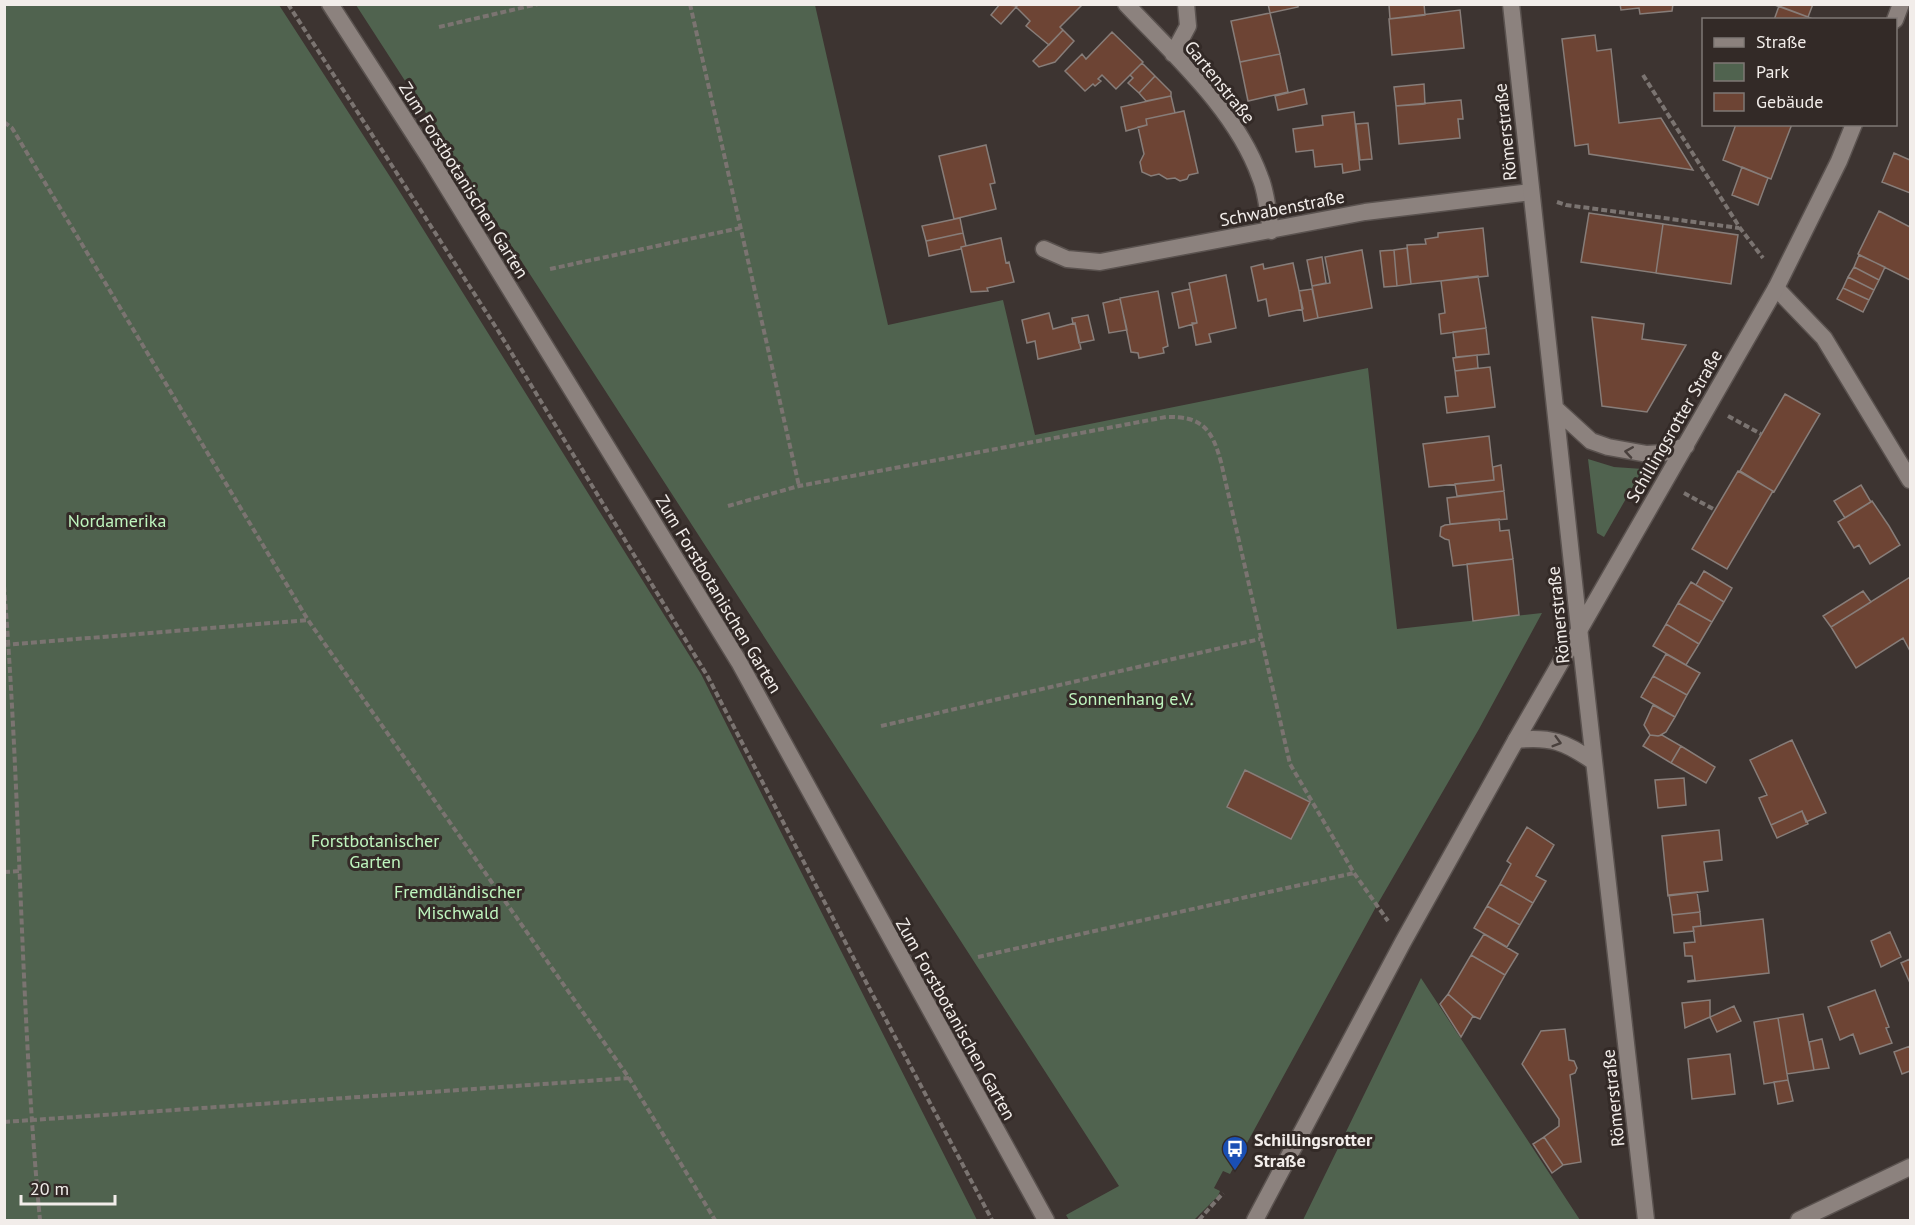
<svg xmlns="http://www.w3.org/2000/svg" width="1915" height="1225" font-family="'PT Sans',sans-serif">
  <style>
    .green { fill: #50634f }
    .building { fill: #6d4434; stroke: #877d79; stroke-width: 1.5 }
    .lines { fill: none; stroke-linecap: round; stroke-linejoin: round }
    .minor-casing { stroke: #5a524f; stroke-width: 19 }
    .tertiary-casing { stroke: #5a524f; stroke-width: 19 }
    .secondary-casing { stroke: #5a524f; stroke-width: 19 }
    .path { stroke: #7b7471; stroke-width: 4; stroke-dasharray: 6 3; stroke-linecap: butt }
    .minor { stroke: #8c827e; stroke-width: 16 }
    .tertiary { stroke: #8c827e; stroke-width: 16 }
    .secondary { stroke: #8c827e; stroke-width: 16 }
    .oneway { stroke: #49403d }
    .labels { text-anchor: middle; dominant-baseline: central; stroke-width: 6; stroke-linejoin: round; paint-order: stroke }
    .street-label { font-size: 18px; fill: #f2edea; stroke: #332a27 }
    .park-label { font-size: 18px; fill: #bff5be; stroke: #332a27 }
    .poi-label { font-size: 18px; font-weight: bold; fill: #f2edea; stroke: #332a27; text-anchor: start }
  </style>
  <rect width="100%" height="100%" fill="#3d3431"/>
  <path class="green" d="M5,4l274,1 119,184 303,485 276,546h-972z
    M356,5h459l73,320 115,-25 32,135 333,-67 29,261 145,-16 -63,116 -102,176 -147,269 -7,-3 -9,17 6,3 -2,5 -24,24h-125l-3,-5 53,-29z
    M1588,459l26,8 29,2 -39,68 -7,-4z
    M1421,978l159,242h-277z"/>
  <path class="building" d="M1000,4l17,2 -16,18 -10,-9z
    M1019,4h64l-23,23 3,3 -14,15 -23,-19 4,-5 -14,-14z
    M1268,4h30v3l-28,6z
    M1424,4l1,11 -35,4 -1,-14z
    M1620,4h53l-1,7 -32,3 -1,-6 -18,2z
    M1772,4h41l-5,13z
    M1779,6l29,11 7,3h-41z
    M1460,10l4,38 -72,7 -3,-36z
    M1270,13l10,41 -40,8 -9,-41z
    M1063,30l11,11 -19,21 -16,5 -6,-6z
    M1112,32l31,30 -27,27 -14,-14 -4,4 3,2 -6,5 -2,-2 -8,7 -20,-20 17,-17 4,5z
    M1595,35l2,16 14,-2 8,74 42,-5 32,52 -104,-16 -1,-10 -13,2 -13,-107z
    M1280,54l8,38 -40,9 -8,-39z
    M1142,63l13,13 -16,17 -11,-10 5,-5 -3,-3z
    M1155,76l16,16v4l-25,5 -7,-8z
    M1424,84l1,20 -29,2 -2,-19z
    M1304,89l3,15 -29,6 -3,-14z
    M1171,96l4,17 -29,6 1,6 -21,6 -5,-24z
    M1461,100l2,19h-5l2,19 -61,6 -3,-38z
    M1184,111l14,62 -9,2 -2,4 -7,2 -5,-3 -8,1 -8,-5 -8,2 -9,-4 -2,-10 4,-8 -6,-27 9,-2 -1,-6z
    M1354,112l6,58 -17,3 -1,-9 -27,3 -2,-17 -17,2 -3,-23 30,-4 -1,-9z
    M1368,123l4,36 -12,1 -4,-36z
    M1736,124h56l-21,55 -48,-19z
    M986,145l9,38 -5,1 6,25 -42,10 -15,-63z
    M1894,153l16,7v33l-28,-11z
    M1742,167l26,11 -10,27 -26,-10z
    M1879,211l31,16v53l-52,-26z
    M1589,213l74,11 -7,49 -75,-11z
    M960,218l3,15 -37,8 -4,-15z
    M1663,224l75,11 -7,49 -75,-11z
    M1483,228l5,48 -77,8 -4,-39 19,-1 -1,-5 13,-2v-4z
    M963,233l3,13 -5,1v2l-32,7 -3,-15z
    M1001,238l5,25 3,-1 5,20 -27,6 1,3 -17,1 -10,-45z
    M1407,248l4,36 -14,2 -3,-36z
    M1362,250l10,58 -54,10 -6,-32 18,-3 -5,-26z
    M1394,250l3,36 -13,1 -4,-36z
    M1859,255l26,12 -6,13 -25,-13z
    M1322,257l4,26 -14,3 -5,-26z
    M1293,263l10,46 -34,7 -3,-17 -8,2 -7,-34 12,-3 1,5z
    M1854,267l25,13 -5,10 -26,-13z
    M1226,275l10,53 -27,6 2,8 -15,3 -4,-22h5l-8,-40z
    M1478,276l8,52 -45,6 -2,-20 6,-1 -4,-32z
    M1848,277l26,13 -5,10 -26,-12z
    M1843,288l26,12 -6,12 -26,-13z
    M1190,289l7,34 -18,5 -7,-35z
    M1312,289l6,29 -14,3 -5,-30z
    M1158,291l10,55 -5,2 1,5 -25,5 -1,-5 -7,-1 -11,-54z
    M1120,299l7,31 -18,3 -6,-30z
    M1049,313l4,16 22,-6 6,26 -43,10 -3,-18 -8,2 -5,-23z
    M1088,315l6,25 -15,3 -4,-20 -2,1 -1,-6z
    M1592,317l52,7 -2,15 44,6 -39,67 -45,-6z
    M1486,328l3,26 -33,3 -3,-25z
    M1477,355l1,13 -23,3 -2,-13z
    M1490,367l5,40 -48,6 -2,-16 13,-1 -3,-25z
    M1785,394l35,20 -46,78 -34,-21z
    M1489,436l5,44 -65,7 -6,-43z
    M1501,465l3,26 -47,5 -2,-12 39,-4 -1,-13z
    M1738,471l35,20 -46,78 -35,-20z
    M1861,485l10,17 -26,16 -11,-17z
    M1504,491l3,28 -57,5 -3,-26z
    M1872,501l17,25 11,19 -30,19 -11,-19 -5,3 -16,-26z
    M1499,519l1,12 9,-1 4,29 -60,7 -4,-26 -4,-1 -5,-3 1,-9 4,-2z
    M1513,559l6,56 -46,6 -6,-57z
    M1704,571l28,17 -8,14 -28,-17z
    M1910,577v74l-7,-13 -47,30 -25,-41z
    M1691,582l33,20 -12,20 -34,-19z
    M1863,591l8,11 -40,25 -8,-11z
    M1678,603l34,19 -13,22 -33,-20z
    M1666,624l33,20 -13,21 -33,-19z
    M1666,654l34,19 -13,22 -34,-19z
    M1653,676l34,19 -12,22 -34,-20z
    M1653,705l22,12 -9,15 -7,4 -9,-1 -6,-10z
    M1650,735l8,1 4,-1 19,11 -10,17 -28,-17z
    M1792,740l34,73 -20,9 -4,-11 -31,14 -12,-27 8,-3 -17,-35z
    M1681,746l34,21 -9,16 -35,-20z
    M1245,770l65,32 -19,37 -64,-32z
    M1684,778l2,27 -28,3 -3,-28z
    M1802,811l6,13 -31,14 -6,-13z
    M1527,827l27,18 -18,31 10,5 -13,22 -33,-19 11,-20 -4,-3z
    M1719,830l3,30 -18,2 4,29 -40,5 -6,-60z
    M1500,884l33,19 -13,22 -33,-19z
    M1697,892l3,20 -28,3 -3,-20z
    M1487,906l33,19 -13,22 -33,-19z
    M1700,912l1,14 -8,1 1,4 -20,2 -2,-18z
    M1763,919l6,54 -81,9v-1l7,-1 -3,-24h-7l-1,-13 11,-1 -2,-15z
    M1890,932l11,25 -20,10 -10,-26z
    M1484,934l34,20 -13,21 -34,-20z
    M1471,955l34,20 -25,44 -7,-3 -25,-22z
    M1910,959v24l-9,-20z
    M1875,990l14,37 -3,1 6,15 -32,11 -7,-20 -13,6 -12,-33z
    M1448,994l25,22 -12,21 -21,-33z
    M1710,1000v17l-25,11 -3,-25z
    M1734,1006l7,15 -24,11 -7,-15z
    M1803,1014l11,56 -27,4 -9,-56z
    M1778,1018l10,62 -24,4 -10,-62z
    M1565,1029l4,31 5,1 3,7 -2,5 -5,2 11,87 -18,3 -19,-28 15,-11v-7l-37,-55 19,-33z
    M1822,1039l7,29 -15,2 -5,-28z
    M1910,1046v25l-8,3 -8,-22z
    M1730,1054l5,40 -43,5 -4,-40z
    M1788,1080l5,21 -15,3 -4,-22z
    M1544,1137l19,28 -11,8 -19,-29z"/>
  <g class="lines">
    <defs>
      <path id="minor" d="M1126,4c48,51 110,106 134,173 7,16 8,37 11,54
        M1173,54l15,-28 -2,-22
        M1044,249l23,10 33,3 265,-50 166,-20
        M1776,288l48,50 86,142
        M1579,628l67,592
        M1516,740c34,-4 50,2 78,22
        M1799,1220l111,-53"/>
      <path id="tertiary" d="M1511,4l68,624
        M1895,20l6,-16
        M1556,409l35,32 17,6 39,7 16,-1 23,-7
        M1255,1220l148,-278 113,-202 260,-452 63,-127 15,-37"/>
      <path id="secondary" d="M330,4l102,158 307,500 307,558"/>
    </defs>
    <use href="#minor" class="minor-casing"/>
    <use href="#tertiary" class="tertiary-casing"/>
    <use href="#secondary" class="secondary-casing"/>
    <path class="path" d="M288,4l209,325 211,348 159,307 125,236
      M690,4l109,482
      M439,27l99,-23
      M1643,75l97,153 23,30
      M4,122l8,6 296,492 321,458 86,142
      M1557,202l9,3 173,23
      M550,269l190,-41
      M1728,416l33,18
      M1684,493l31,17
      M728,506l71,-20 367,-69c36,-1 46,12 55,45l69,302 64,109 34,48
      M4,586c17,211 16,424 36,634
      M4,645l304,-25
      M881,726l379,-87
      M4,872l17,-1
      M978,957l376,-84
      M4,1122l625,-44
      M1199,1220l24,-27"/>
    <use href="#minor" class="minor"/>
    <use href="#tertiary" class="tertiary"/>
    <use href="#secondary" class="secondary"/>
  </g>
  <defs><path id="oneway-chevron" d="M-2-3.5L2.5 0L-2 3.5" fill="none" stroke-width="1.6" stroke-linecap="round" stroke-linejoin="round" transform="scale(1.5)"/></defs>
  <g class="oneway">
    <use href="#oneway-chevron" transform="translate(1629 452) rotate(-171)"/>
    <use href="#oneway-chevron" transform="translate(1557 742) rotate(16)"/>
  </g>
  <defs>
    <symbol id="bus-pin" viewBox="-11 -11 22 30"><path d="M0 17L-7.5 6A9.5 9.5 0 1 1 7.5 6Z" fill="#1a4fb4" stroke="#332a27"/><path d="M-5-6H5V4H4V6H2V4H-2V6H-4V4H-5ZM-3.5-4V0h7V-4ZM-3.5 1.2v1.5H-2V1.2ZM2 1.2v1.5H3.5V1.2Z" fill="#fff"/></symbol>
  </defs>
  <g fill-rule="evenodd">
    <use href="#bus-pin" x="1220" y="1134" width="30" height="40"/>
  </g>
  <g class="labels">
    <g class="street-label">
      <text transform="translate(1220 82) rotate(51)">Gartenstraße</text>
      <text transform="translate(1505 132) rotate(-96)">Römerstraße</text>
      <text transform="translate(464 180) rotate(58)">Zum Forstbotanischen Garten</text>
      <text transform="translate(1282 208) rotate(-11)">Schwabenstraße</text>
      <text transform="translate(1674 426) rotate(-60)">Schillingsrotter Straße</text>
      <text transform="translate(719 594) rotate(59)">Zum Forstbotanischen Garten</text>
      <text transform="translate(1558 615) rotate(-96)">Römerstraße</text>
      <text transform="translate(956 1019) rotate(61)">Zum Forstbotanischen Garten</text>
      <text transform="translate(1613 1098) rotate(-96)">Römerstraße</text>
    </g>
    <g class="park-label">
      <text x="117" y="520">Nordamerika</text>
      <text x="1131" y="698">Sonnenhang e.V.</text>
      <text x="375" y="840">Forstbotanischer<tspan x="375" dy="21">Garten</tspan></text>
      <text x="458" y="891">Fremdländischer<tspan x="458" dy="21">Mischwald</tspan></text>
    </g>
    <g class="poi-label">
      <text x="1254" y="1139">Schillingsrotter<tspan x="1254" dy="21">Straße</tspan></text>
    </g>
  </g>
  <rect width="1915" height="1225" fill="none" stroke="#f2edea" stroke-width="12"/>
  <rect x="1702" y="18" width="195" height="108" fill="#332a27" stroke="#7f7875" stroke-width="1.5"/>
  <rect x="1714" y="38" width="30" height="9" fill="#8c827e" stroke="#7f7875" stroke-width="1.5"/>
  <text x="1756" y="48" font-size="18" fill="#f2edea">Straße</text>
  <rect x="1714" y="63" width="30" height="18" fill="#50634f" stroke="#7f7875" stroke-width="1.5"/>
  <text x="1756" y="78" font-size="18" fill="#f2edea">Park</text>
  <rect x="1714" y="93" width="30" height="18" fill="#6d4434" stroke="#7f7875" stroke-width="1.5"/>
  <text x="1756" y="108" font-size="18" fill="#f2edea">Gebäude</text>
  <path d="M21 1195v9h94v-9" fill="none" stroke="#f2edea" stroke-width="3"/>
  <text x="30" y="1195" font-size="18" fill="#f2edea" stroke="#332a27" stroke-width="4.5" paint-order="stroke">20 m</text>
</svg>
